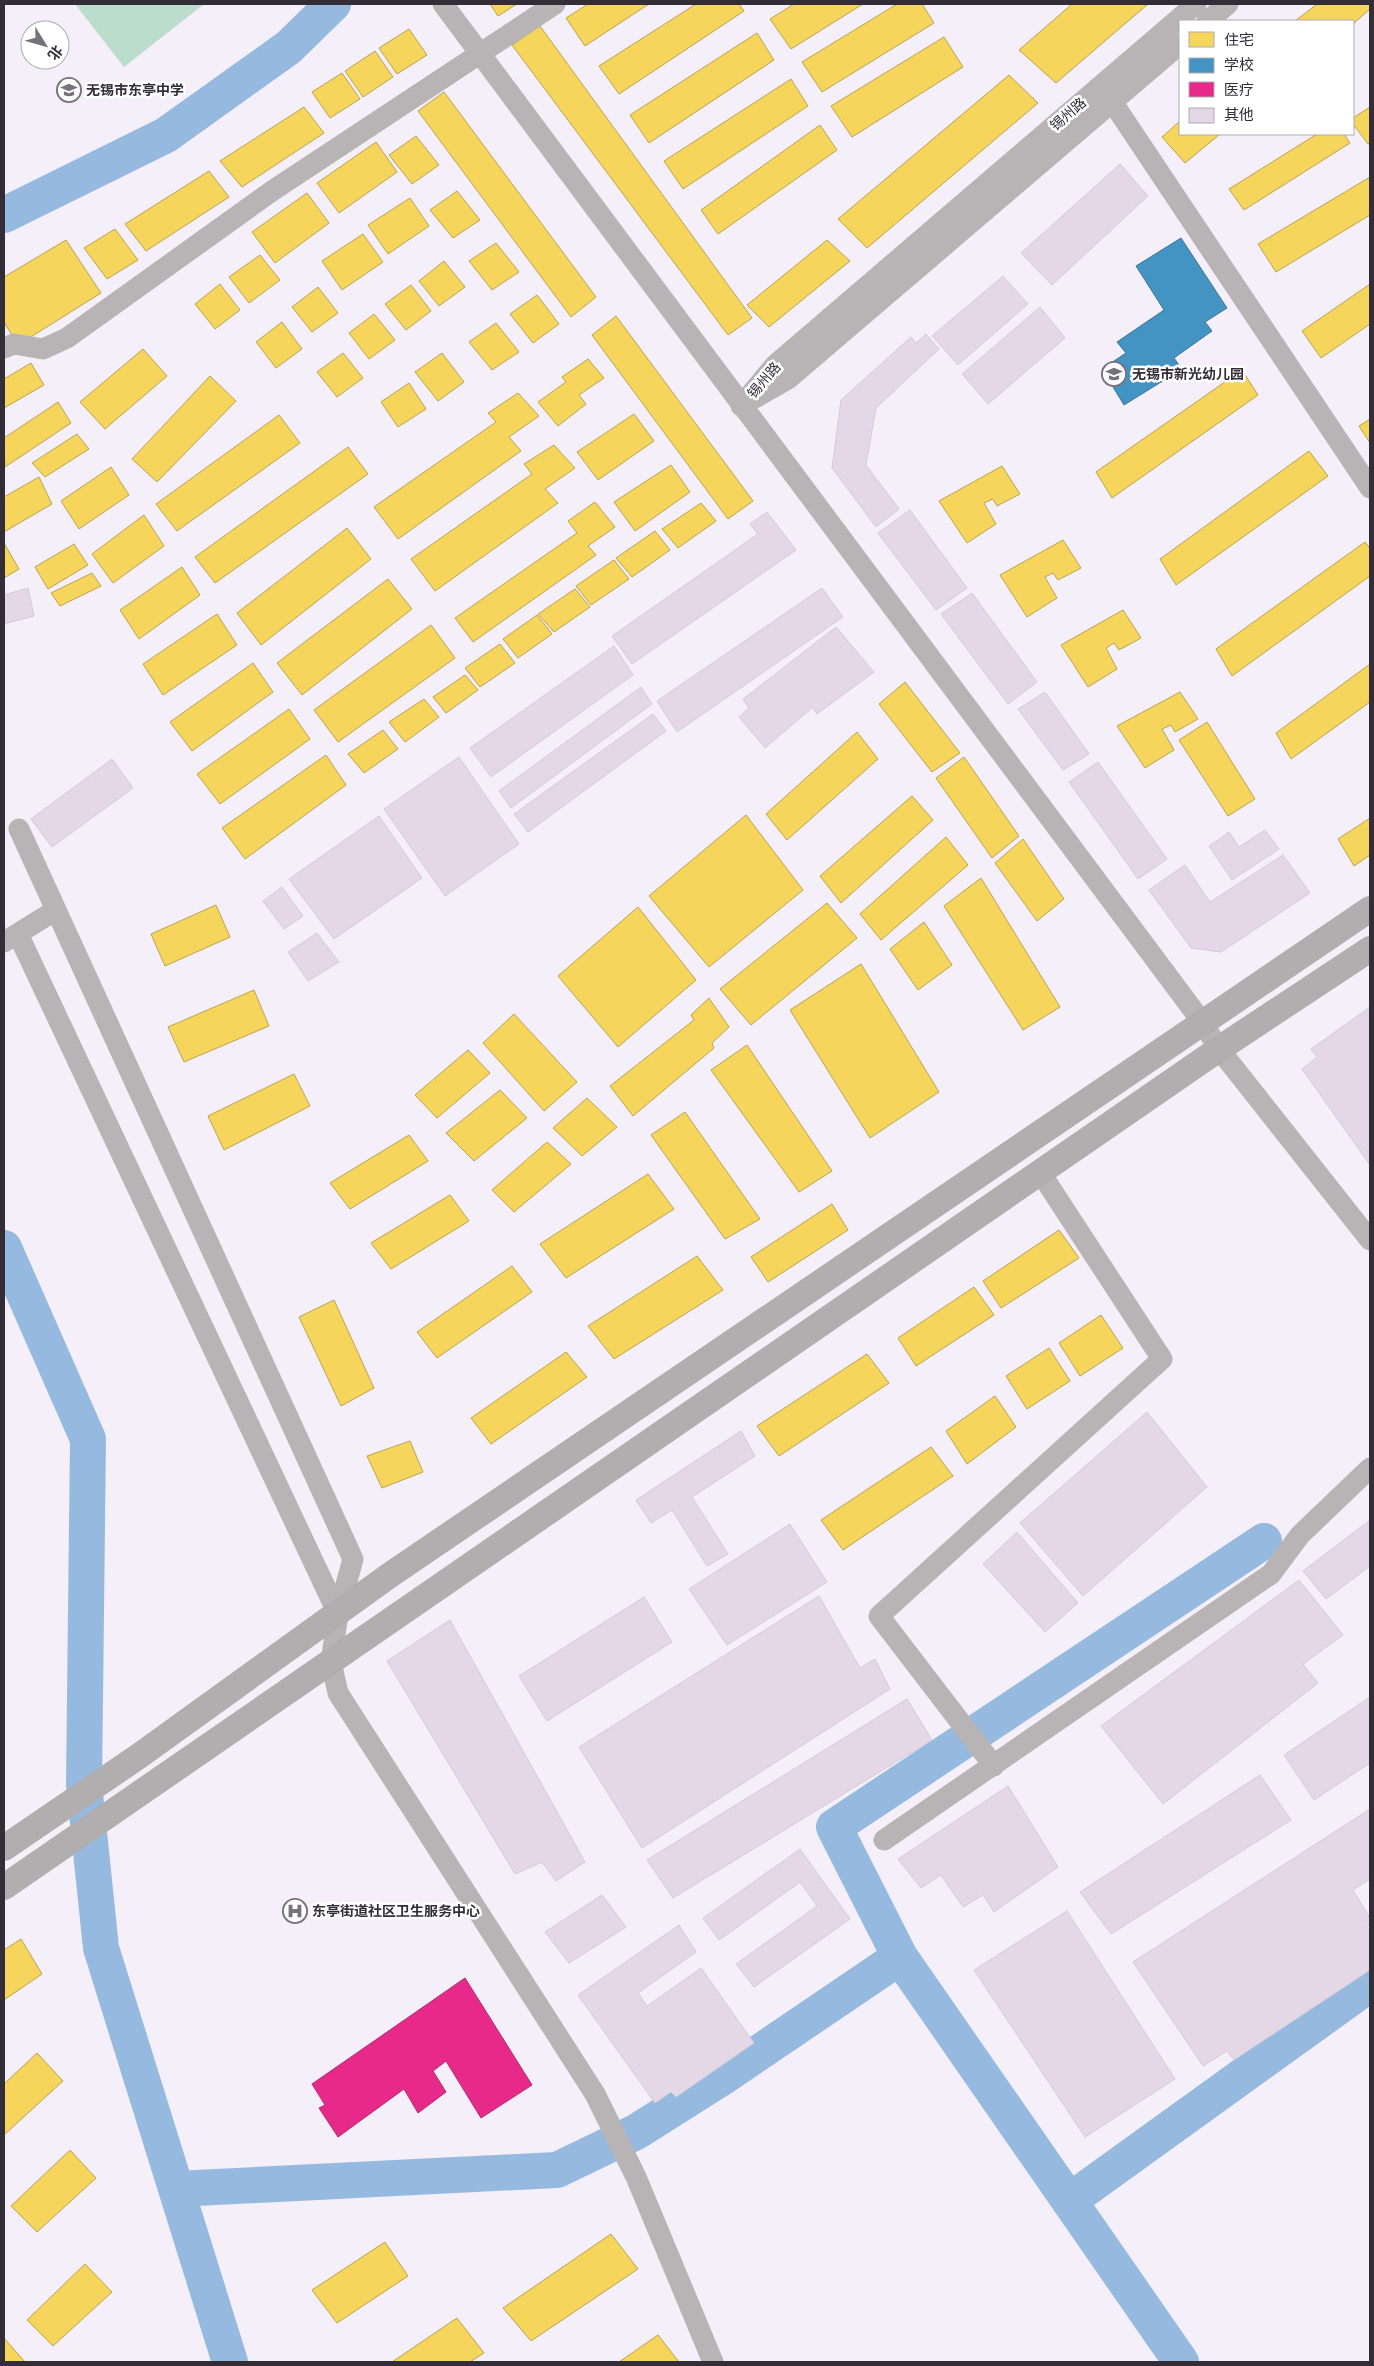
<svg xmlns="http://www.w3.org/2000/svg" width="1374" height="2366" font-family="'DM Sans','Noto Sans SC',sans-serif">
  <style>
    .green { fill: #bcddcc }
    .homes { fill: #f6d55c; stroke: #bca351 }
    .schools { fill: #4393c3; stroke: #3e7499 }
    .health { fill: #e7298a; stroke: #b12a71 }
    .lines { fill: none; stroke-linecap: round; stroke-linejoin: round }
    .river { stroke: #96badf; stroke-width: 36 }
    .building { fill: #e5d8e6; stroke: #d3ccd5 }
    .minor { stroke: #b8b4b6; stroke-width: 21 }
    .major { stroke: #b1aeaf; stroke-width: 26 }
    .labels { text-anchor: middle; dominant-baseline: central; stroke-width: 5; stroke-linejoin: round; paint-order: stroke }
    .poi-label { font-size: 14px; font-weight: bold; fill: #332d38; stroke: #fff; text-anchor: start }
    .street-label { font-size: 14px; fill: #332d38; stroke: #fff }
  </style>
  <rect width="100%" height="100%" fill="#f4eff9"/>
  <path class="green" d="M75,4h129l-80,63z"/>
  <path class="homes" d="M490,4h27l-19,12z
    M588,4h61l-64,42 -19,-28z
    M696,4h43l5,7 -125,83 -20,-28z
    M794,4h69l-72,45 -21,-30z
    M897,4h25l12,19 -112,69 -20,-30z
    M1072,4h76l-92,79 -37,-33z
    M1317,4h53v5l-17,15v-3h-58z
    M540,26l212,292 -24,17 -216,-290z
    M409,29l18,26 -30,19 -18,-26z
    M757,33l17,27 -125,83 -19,-28z
    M944,37l19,30 -111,70 -21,-31z
    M375,51l18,26 -30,20 -18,-26z
    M342,73l18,26 -30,19 -18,-26z
    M1009,75l29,28 -171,145 -29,-29z
    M791,79l17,27 -125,83 -19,-28z
    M444,92l152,205 -25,20 -153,-206z
    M304,107l20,26 -82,54 -22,-26z
    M1370,107v36l-2,1 -15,-20v-6z
    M1180,121v13h40l-35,29 -23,-26z
    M820,125l17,25 -119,84 -17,-24z
    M1317,134h27l6,9 -106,67 -15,-21z
    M416,136l23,29 -27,19 -23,-29z
    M376,142l21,30 -58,41 -22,-30z
    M209,171l20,26 -83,54 -21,-27z
    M1370,177v38l-94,57 -18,-28z
    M457,191l23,29 -27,18 -23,-28z
    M307,193l22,30 -54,40 -23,-31z
    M410,198l19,28 -41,28 -20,-29z
    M115,229l23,31 -31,19 -23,-31z
    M363,234l20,28 -41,28 -20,-29z
    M66,240l35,53 -83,52 -14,-23v-45z
    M827,240l23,21 -81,66 -22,-22z
    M496,243l23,29 -27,18 -23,-29z
    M260,255l20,25 -31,23 -20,-26z
    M444,261l21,26 -26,19 -20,-25z
    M220,284l20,26 -25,19 -20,-25z
    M1370,284v40l-49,34 -19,-27z
    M411,285l20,26 -25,19 -21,-26z
    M318,287l20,26 -26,19 -20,-25z
    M537,295l22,29 -26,19 -23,-29z
    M374,314l21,26 -26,19 -20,-26z
    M616,316l137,185 -25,18 -136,-184z
    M282,322l20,27 -26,19 -20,-26z
    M496,323l23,29 -27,18 -23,-28z
    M143,349l24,27 -62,53 -25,-27z
    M343,353l20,25 -26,19 -20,-25z
    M442,353l22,29 -26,19 -23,-29z
    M588,359l16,19 -25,17 7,9 -28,22 -20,-24 28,-20 -4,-5z
    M31,363l13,22 -40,23v-29z
    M1242,370l16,25 -146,103 -16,-26z
    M210,376l26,25 -79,81 -25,-23z
    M409,383l17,26 -28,18 -17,-25z
    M518,393l21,23 -30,21 12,14 -123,88 -24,-32 122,-85 -8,-9z
    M58,402l13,21 -66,44 -1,-29z
    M634,414l20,27 -56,39 -21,-28z
    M279,415l21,28 -123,88 -21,-27z
    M1370,419v24l-11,-17z
    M77,434l12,15 -44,28 -13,-14z
    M554,445l21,23 -30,21 13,14 -123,88 -24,-32 121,-85 -8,-10z
    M348,447l20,27 -153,109 -20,-26z
    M1309,451l19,25 -152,109 -16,-26z
    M671,465l19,27 -55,39 -21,-29z
    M1002,466l18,28 -23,12 -4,-7 -9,4 12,21 -29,19 -28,-42z
    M111,467l18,28 -50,34 -18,-28z
    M39,477l13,27 -48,28v-35z
    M595,502l20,25 -27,19 8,9 -123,87 -18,-24 122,-85 -9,-12z
    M701,503l15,18 -38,27 -16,-19z
    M144,515l20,31 -51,37 -21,-29z
    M347,528l24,31 -110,86 -24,-32z
    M655,531l15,19 -38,27 -16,-19z
    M1063,540l18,28 -23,12 -5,-7 -8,4 12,21 -30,19 -27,-42z
    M1365,542l5,6v28l-138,100 -16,-27z
    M4,543l15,26 -15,9z
    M74,544l14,21 -40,24 -13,-22z
    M614,560l15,19 -38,26 -15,-19z
    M182,567l18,28 -61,44 -19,-29z
    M92,573l9,13 -41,20 -9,-13z
    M388,579l24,30 -110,86 -25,-32z
    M575,589l15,18 -36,25 -16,-18z
    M1123,610l18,28 -22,12 -5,-7 -8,5 11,21 -29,18 -27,-42z
    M217,614l20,31 -74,50 -20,-31z
    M537,615l15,19 -34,24 -15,-19z
    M431,625l24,33 -117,84 -24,-32z
    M500,644l15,19 -35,24 -15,-19z
    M253,663l20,29 -81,59 -22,-29z
    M1370,664v38l-79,57 -15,-26z
    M465,675l13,15 -32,23 -13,-16z
    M905,682l55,71 -28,19 -53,-68z
    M1180,692l18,27 -23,13 -4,-7 -9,4 12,21 -29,18 -28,-42z
    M424,699l15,18 -34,25 -16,-20z
    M289,709l21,30 -90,65 -23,-30z
    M1207,722l48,77 -27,17 -49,-76z
    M383,730l15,19 -34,24 -16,-19z
    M857,732l21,27 -91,81 -21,-26z
    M326,755l20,30 -101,74 -23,-31z
    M964,757l55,79 -27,22 -56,-80z
    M912,796l21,24 -92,83 -21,-27z
    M746,815l57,75 -94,77 -60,-71z
    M1370,818v37l-16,11 -16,-27z
    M946,837l22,28 -87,75 -21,-26z
    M1023,839l41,60 -27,22 -42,-58z
    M981,878l79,129 -37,23 -79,-124z
    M827,903l30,35 -106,87 -31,-36z
    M216,905l14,32 -65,29 -14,-32z
    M638,907l58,73 -78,67 -60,-71z
    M924,922l28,43 -34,25 -28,-41z
    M861,964l78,128 -69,46 -80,-128z
    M254,990l15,36 -85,36 -16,-35z
    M709,998l20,29 -17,16 2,5 -81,68 -23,-30 84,-66 -3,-5z
    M514,1014l63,68 -33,29 -61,-68z
    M747,1045l85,126 -33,21 -88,-122z
    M468,1050l22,23 -53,45 -22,-23z
    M294,1074l16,32 -86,44 -16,-34z
    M500,1090l27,28 -53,43 -28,-28z
    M587,1098l30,29 -35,29 -29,-28z
    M685,1112l75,107 -35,20 -74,-104z
    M409,1135l19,26 -78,48 -20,-26z
    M547,1142l24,22 -57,48 -22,-22z
    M648,1174l26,35 -108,69 -26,-34z
    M450,1195l19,26 -78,48 -20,-26z
    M832,1204l16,26 -80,52 -17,-25z
    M1059,1230l20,28 -78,50 -18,-27z
    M697,1256l26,34 -109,69 -26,-33z
    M512,1266l20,26 -95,66 -20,-26z
    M974,1287l20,28 -78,51 -18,-28z
    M334,1300l40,88 -33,18 -42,-89z
    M1101,1315l22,33 -43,28 -21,-33z
    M1049,1348l21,33 -43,28 -21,-33z
    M566,1352l21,25 -96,67 -20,-26z
    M867,1354l22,29 -110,73 -22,-30z
    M995,1396l21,31 -49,37 -21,-33z
    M410,1441l13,31 -41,16 -15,-32z
    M931,1447l22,29 -110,74 -22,-30z
    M21,1939l21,35 -38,26v-50z
    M37,2053l26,28 -59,54v-51z
    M70,2150l26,28 -59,54 -26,-26z
    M611,2234l27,35 -107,72 -28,-33z
    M385,2242l23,34 -71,47 -25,-33z
    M85,2264l27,28 -59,54 -26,-26z
    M457,2318l27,35 -14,9h-78z
    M658,2335l21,27h-60z
    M4,2338l21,24h-21z"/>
  <path class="schools" d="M1181,238l46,70 -22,14 7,9 -38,27 8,11 -58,36 -22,-36 24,-16 -9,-11 47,-32 -28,-44z"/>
  <path class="health" d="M465,1978l67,107 -51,33 -35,-57 -13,10 13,21 -28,21 -14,-24 -66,48 -19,-29 6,-3 -13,-21z"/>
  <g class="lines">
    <path class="river" d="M4,215l162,-80 123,-88 44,-43
      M4,1248l84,191 -4,345 17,164 129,414
      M900,1957l-66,-130 430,-286
      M176,2189l381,-19 79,-38 87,-55 177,-120 281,405
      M1069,2201l301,-217"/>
  </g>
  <path class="building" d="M1120,164l28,32 -96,89 -31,-32z
    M1003,276l25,28 -70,61 -26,-29z
    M1040,307l25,31 -77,66 -26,-30z
    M926,334l13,15 -63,59 -10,57 33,44 -23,18 -44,-59 9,-68 70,-63 5,6z
    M910,510l57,78 -31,22 -58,-77z
    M767,512l29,38 -164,114 -20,-28 146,-102 -8,-10z
    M28,588l6,28 -30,8v-29z
    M822,588l21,29 -166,115 -20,-31z
    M972,593l65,89 -29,22 -67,-90z
    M836,627l38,45 -57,42 -4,-7 -48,41 -26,-31 10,-9 -6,-9z
    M614,646l19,29 -142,102 -21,-29z
    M641,687l11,17 -141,104 -12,-17z
    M1045,692l44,62 -26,16 -45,-61z
    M653,714l13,17 -138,101 -14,-18z
    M459,757l60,87 -74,52 -61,-87z
    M112,759l21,29 -81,59 -21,-28z
    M1098,762l69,97 -29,20 -69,-97z
    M379,816l43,62 -88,61 -45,-60z
    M1265,830l14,19 -47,31 -23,-34 20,-14 10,15z
    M1283,855l27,38 -89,59 -30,-4 -42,-58 36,-25 25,37z
    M282,887l21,29 -19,13 -21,-28z
    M317,933l22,29 -31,19 -20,-29z
    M1370,1007v158l-68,-96 15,-12 -6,-8z
    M1147,1412l60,75 -124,109 -63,-73z
    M741,1431l14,25 -63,41 36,57 -21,12 -35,-56 -21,13 -15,-23z
    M1370,1520v46l-44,33 -23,-28z
    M790,1524l37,58 -100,63 -38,-56z
    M1017,1532l61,71 -33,29 -62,-68z
    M1299,1580l44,55 -40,29 15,19 -155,121 -62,-78z
    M819,1596l41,72 15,-9 15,30 -248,159 -63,-101z
    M644,1597l28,45 -125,79 -28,-45z
    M450,1620l135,242 -29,19 -14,-19 -27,12 -128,-213z
    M1370,1697v66l-56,37 -30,-45z
    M907,1699l25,41 -259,158 -26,-38z
    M1260,1775l31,45 -180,114 -31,-42z
    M1008,1786l50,81 -64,45 -11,-17 -20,12 -22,-32 -20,13 -23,-29z
    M1370,1809v70l-17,11 17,28v7l-3,2 3,5v38l-136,90 -7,-9 -24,15 -70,-104z
    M800,1849l50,70 -96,68 -18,-23 81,-58 -17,-24 -81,58 -16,-22z
    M602,1895l24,32 -57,36 -24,-31z
    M1067,1911l108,168 -90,58 -111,-167z
    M679,1925l17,27 -58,41 9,13 54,-38 53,75 -78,54 -5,-5 -16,11 -77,-108z"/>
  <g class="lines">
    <path class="minor" d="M443,4l759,1018 17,27 151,191
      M1207,21l21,-17
      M1105,91l265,397
      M4,348l10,-4 29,5 24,-11 205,-147 283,-187
      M755,398l33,-19 392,-335
      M741,406l34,-41 421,-361
      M19,829l334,730 -15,55 -7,48 7,31 257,401 41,83 77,185
      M18,934l320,680
      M4,942l52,-32
      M994,1766l-115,-150 283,-257 -122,-187
      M884,1840l387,-266 29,-39 70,-67"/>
    <path class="major" d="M4,1848l135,-92 251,-181 980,-666
      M4,1887l1215,-838 151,-100"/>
  </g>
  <defs>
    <symbol id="school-ring" viewBox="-11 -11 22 22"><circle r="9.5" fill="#fff" stroke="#77717c" stroke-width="1.5"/><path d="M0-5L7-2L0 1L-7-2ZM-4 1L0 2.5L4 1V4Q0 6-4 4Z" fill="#77717c"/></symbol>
    <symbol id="hospital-ring" viewBox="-11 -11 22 22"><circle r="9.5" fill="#fff" stroke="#77717c" stroke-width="1.5"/><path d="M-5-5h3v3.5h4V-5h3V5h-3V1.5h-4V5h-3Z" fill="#77717c"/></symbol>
  </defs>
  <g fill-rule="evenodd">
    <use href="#school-ring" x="55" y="76" width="28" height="28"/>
    <use href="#school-ring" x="1100" y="360" width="28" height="28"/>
    <use href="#hospital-ring" x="281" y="1897" width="28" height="28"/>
  </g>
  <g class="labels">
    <g class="poi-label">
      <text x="86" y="90">无锡市东亭中学</text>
      <text x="1132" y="374">无锡市新光幼儿园</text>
      <text x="312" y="1911">东亭街道社区卫生服务中心</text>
    </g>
    <g class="street-label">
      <text transform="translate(1068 114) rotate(-41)">锡州路</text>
      <text transform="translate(764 380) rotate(-49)">锡州路</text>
    </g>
  </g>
  <rect width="1374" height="2366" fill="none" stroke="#332d38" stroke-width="10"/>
  <rect x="1179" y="20" width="175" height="115" fill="#ffffff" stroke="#adabaf"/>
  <rect x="1189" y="32" width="25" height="15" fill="#f6d55c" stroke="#adabaf"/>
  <text x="1224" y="45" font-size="15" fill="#332d38">住宅</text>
  <rect x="1189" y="58" width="25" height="15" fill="#4393c3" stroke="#adabaf"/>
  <text x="1224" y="70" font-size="15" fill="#332d38">学校</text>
  <rect x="1189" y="82" width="25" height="15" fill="#e7298a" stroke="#adabaf"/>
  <text x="1224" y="95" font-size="15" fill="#332d38">医疗</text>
  <rect x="1189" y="108" width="25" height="15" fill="#e5d8e6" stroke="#adabaf"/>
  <text x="1224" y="120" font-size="15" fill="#332d38">其他</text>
  <g transform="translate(45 45) rotate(127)"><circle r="24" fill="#ffffff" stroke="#adabaf"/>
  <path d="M0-4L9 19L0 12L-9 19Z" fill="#77717c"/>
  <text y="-8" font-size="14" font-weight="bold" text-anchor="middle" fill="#332d38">北</text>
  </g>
</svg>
